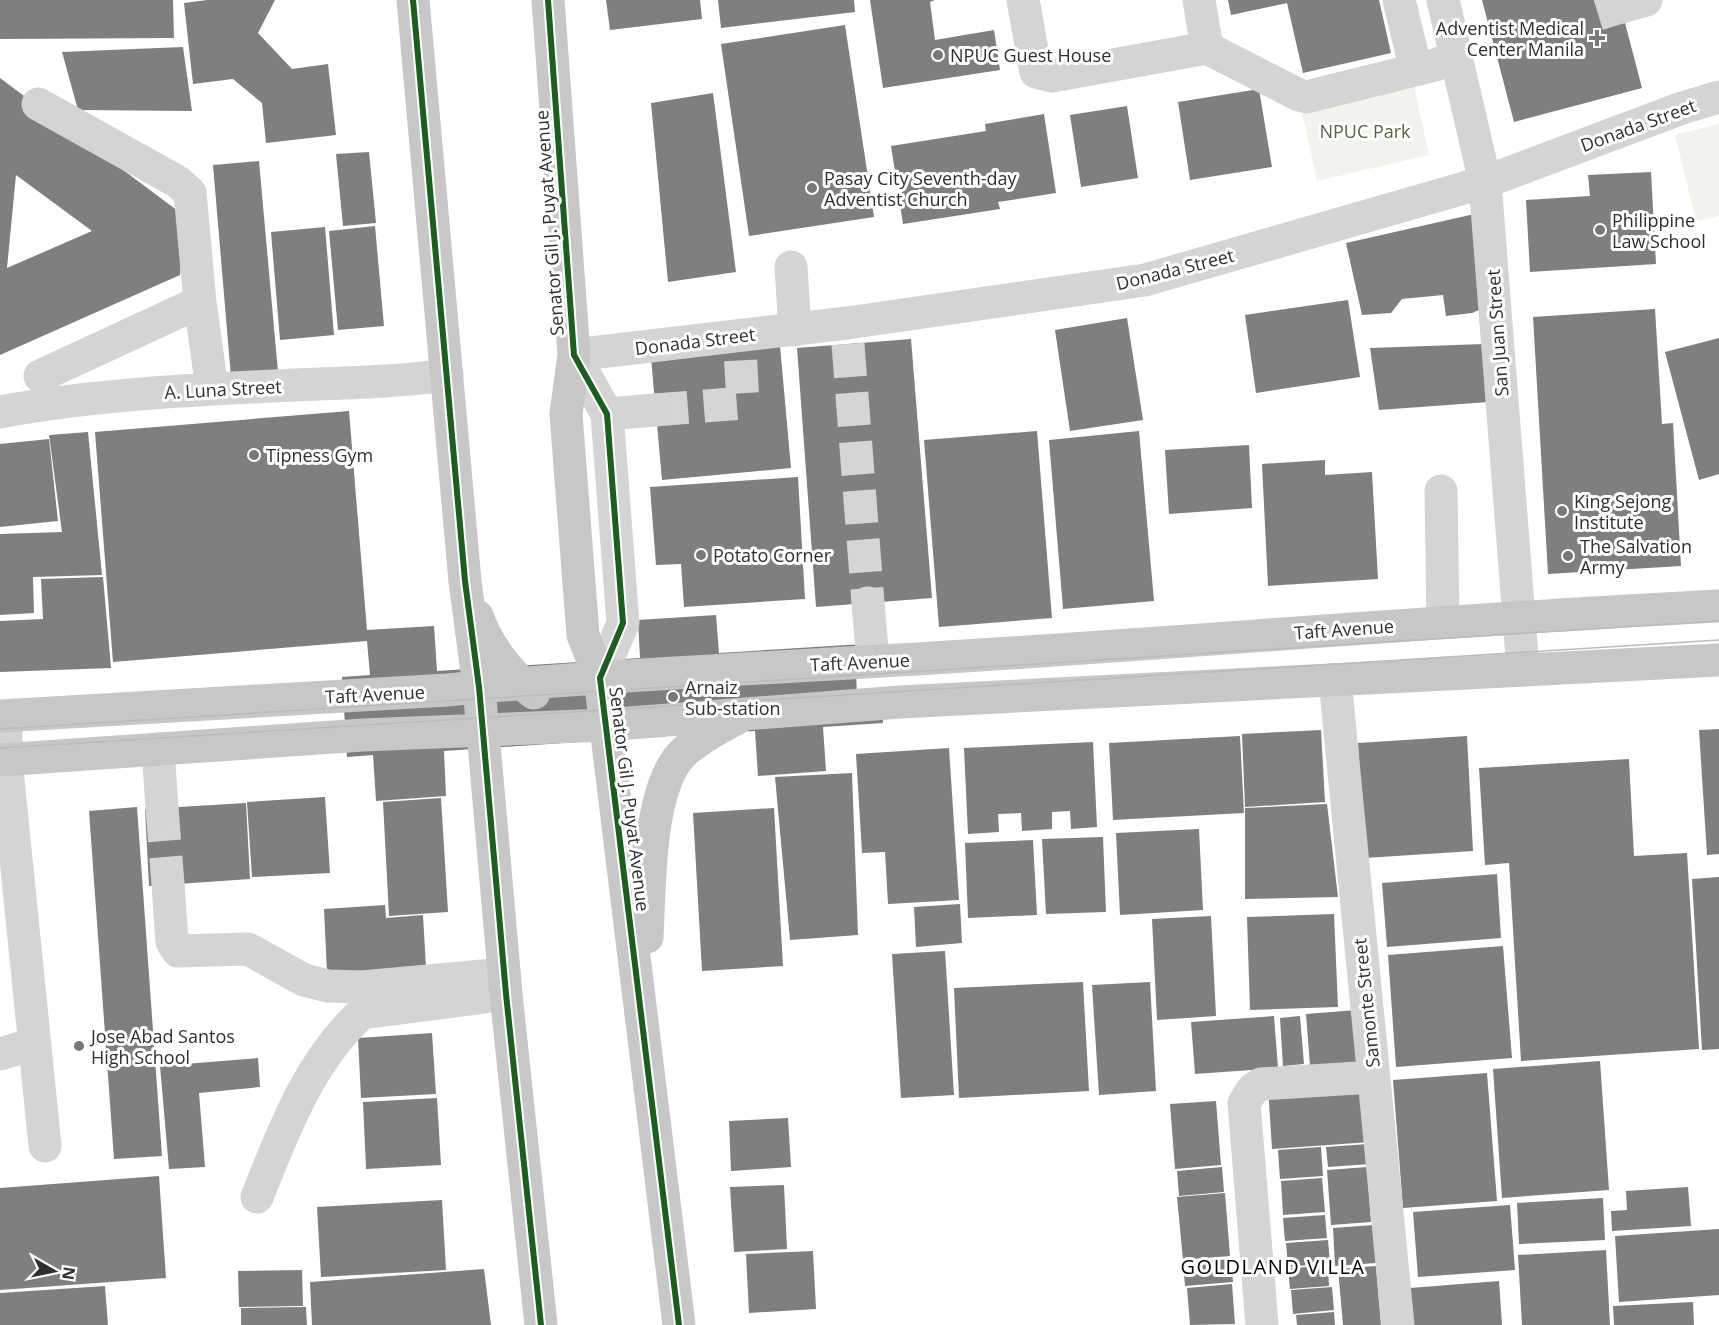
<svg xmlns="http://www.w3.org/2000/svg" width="1719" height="1325" font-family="'Open Sans',sans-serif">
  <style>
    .green { fill: #f1f3ed }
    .building { fill: #7f7f7f; fill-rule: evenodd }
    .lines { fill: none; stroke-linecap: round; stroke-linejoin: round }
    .minor-tunnel { stroke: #d5d5d5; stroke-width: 33; stroke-dasharray: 33 16; stroke-linecap: butt }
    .minor { stroke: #d4d4d4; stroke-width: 33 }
    .major { stroke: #c7c7c7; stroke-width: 33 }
    .tram { stroke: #bbb; stroke-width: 1.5 }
    .cycleway-casing { stroke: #fff; stroke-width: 10 }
    .cycleway { stroke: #1b5e20; stroke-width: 6 }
    .poi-dot { fill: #787878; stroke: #fff; stroke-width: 2 }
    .labels { text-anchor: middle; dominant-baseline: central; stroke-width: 6; stroke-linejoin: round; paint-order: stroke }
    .poi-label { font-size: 18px; fill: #2f2f2f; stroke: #fff; text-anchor: start }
    .street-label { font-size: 18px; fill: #2f2f2f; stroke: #fff }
    .park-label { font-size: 18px; fill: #536640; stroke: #fff }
    .neighbourhood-label { font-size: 20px; letter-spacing: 1.5px; fill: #000; stroke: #fff }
  </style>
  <rect width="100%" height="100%" fill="#fff"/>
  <path class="green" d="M1413,81l16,74 -112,26 -16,-74z
    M1719,124v92l-23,5 -21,-86z"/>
  <path class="building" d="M0,0h173l1,38 -174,1z
    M207,0h68l-17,33 34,36 36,-5 8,71 -70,8 -4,-40 -29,-24 -40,5 -9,-81z
    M606,0h94l2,19 -92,11z
    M718,0h136l1,12 -134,16z
    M870,0h65l-5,2 5,38 59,-10 6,40 -117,18z
    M1228,0h151l12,53 -88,20 -16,-70 -56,12z
    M1482,0h137l23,88 -128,34z
    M845,25l29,192 -125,19 -28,-192z
    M183,47l9,64 -114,-1 -16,-58z
    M0,78l186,139 -6,58 -180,80zM16,175l76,56 -85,37z
    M1259,89l13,78 -82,13 -12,-78z
    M713,93l23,179 -68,10 -17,-179z
    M1127,106l11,72 -57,9 -11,-72z
    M1044,114l12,79 -58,9 2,7 -97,15 -12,-78 95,-15 -1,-7z
    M369,152l7,71 -33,3 -7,-72z
    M259,161l19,211 -47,5 -18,-212z
    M1651,172l5,92 -126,8 -4,-72 64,-4 -2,-21z
    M1479,213l10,93 -17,7 -26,3 -3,-21 -41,4 -11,14 -29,2 -16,-72z
    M375,226l9,100 -46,4 -9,-99z
    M325,227l9,108 -54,5 -9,-108z
    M1348,300l12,77 -104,16 -11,-78z
    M1655,309l7,115 11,-1 8,143 -133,8 -15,-257z
    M1127,318l16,102 -73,11 -15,-101z
    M1719,338v136l-20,6 -34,-128z
    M911,339l21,259 -116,9 -19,-259z
    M1484,344l5,58 -110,8 -9,-62z
    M780,346l11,122 -129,12 -11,-122z
    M349,411l18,219 67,-4 3,45 203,-13 -2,-38 78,-5 3,38 160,-10 -23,25 1,33 25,-2 1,24 -60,4 3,44 -68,5 -3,-45 -56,3 -255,17 2,45 -70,5 -3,-46 -26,2 -5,-80 28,-2 -3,-34 -254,21 -18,-230z
    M1037,431l15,187 -113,9 -15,-187z
    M1139,431l15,170 -91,8 -14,-169z
    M88,432l14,143 -69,2 1,36 -34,2v-81l62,-2 -13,-97z
    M49,439l9,82 -58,6v-83z
    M1249,445l3,63 -83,6 -4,-64z
    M1325,460v15l47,-3 6,107 -110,7 -6,-122z
    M798,477l7,122 -121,8 -3,-43 -25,1 -6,-78z
    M103,577l8,91 -111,4v-51l43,-2 -2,-40z
    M1719,729v125l-12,1 -8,-125z
    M1321,730l4,72 -80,5 -3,-73z
    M1240,736l4,77 -131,7 -4,-77z
    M1467,736l6,115 -108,7 -7,-115z
    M1093,742l4,85 -26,2 -1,-18 -18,1v17l-30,2 -1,-18 -23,1 1,18 -31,2 -4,-86z
    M949,748l10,152 -71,4 -3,-52 -23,1 -6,-99z
    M1629,759l5,97 53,-3 12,196 -178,12 -12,-198 -24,2 -6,-97z
    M852,773l6,162 -68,5 -15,-163z
    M325,797l5,76 -78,4 -5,-75z
    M441,798l7,114 -59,4 -6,-114z
    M246,803l4,76 -101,7 -4,-77z
    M1327,804l11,93 -93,2v-91z
    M137,807l25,349 -48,3 -25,-348z
    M774,808l9,158 -81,5 -9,-158z
    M1199,829l4,81 -83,5 -4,-82z
    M1103,837l3,75 -60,2 -4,-75z
    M1033,840l4,75 -69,3 -3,-75z
    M1497,874l4,64 -114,9 -5,-64z
    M1719,877v172l-17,1 -10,-171z
    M960,904l2,39 -46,4 -2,-40z
    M385,905l1,13 37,-3 3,52 -99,6 -3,-64z
    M1334,914l4,93 -88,3 -3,-93z
    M1211,916l5,100 -59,4 -5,-101z
    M1503,946l9,112 -116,9 -8,-112z
    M945,951l9,144 -53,3 -9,-144z
    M1083,982l6,109 -130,7 -5,-110z
    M1150,982l6,109 -57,4 -7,-110z
    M1357,1010l4,52 -51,4 -4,-52z
    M1274,1016l4,52 -83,6 -4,-52z
    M1300,1016l4,48 -21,2 -3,-48z
    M432,1033l4,61 -75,4 -3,-60z
    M258,1058l2,29 -61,6 6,74 -36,2 -9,-103z
    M1600,1061l9,129 -107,8 -9,-129z
    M1487,1073l10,128 -94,7 -10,-128z
    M1366,1080l4,62 -98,7 -4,-62z
    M437,1098l4,67 -75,4 -3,-67z
    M1216,1101l5,64 -46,4 -5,-65z
    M788,1118l3,49 -60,4 -2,-50z
    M1368,1144l2,20 -42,3 -2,-20z
    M1321,1147l2,29 -43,3 -2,-29z
    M1222,1167l2,25 -45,4 -2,-25z
    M1367,1167l4,55 -40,3 -4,-55z
    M159,1176l7,102 -166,12v-102z
    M1322,1178l3,34 -42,3 -2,-34z
    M784,1185l3,64 -53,3 -4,-65z
    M1688,1187l3,39 -79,5 -1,-20 16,-1 -1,-19z
    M1225,1193l5,63 -47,4 -6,-63z
    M1603,1198l2,42 -86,4 -2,-41z
    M442,1200l4,70 -125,7 -4,-70z
    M1510,1205l5,65 -97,7 -5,-65z
    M1325,1215l2,23 -42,3 -2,-23z
    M1373,1225l3,38 -41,3 -2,-38z
    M1719,1229v66l-100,7 -4,-66z
    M1328,1240l2,23 -42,4 -2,-24z
    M1606,1250l4,75h-88l-4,-70z
    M813,1251l3,58 -67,4 -3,-59z
    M1231,1259l2,23 -48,4 -2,-23z
    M1328,1266l1,20 -39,3 -2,-21z
    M1376,1266l5,59h-38l-5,-56z
    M484,1269l7,56h-179l-2,-43z
    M302,1270l1,36 -64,1 -1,-36z
    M1499,1281l3,44h-89l-3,-37z
    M1232,1284l3,40 -45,1 -3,-37z
    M105,1286l3,39h-108v-32z
    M1332,1287l2,23 -41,4 -2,-24z
    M1693,1302l1,23h-80l-1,-19z
    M306,1307l1,18h-66v-17z
    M1334,1312l1,13h-38l-1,-10z"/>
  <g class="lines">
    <path class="minor-tunnel" d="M1598,14l23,-7
      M848,344l20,259
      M655,410l88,-7 -3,-53
      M162,808l6,76"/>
    <path class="minor" d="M1023,0l13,72 16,4 155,-28 92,47 7,2 129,-32 21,-8
      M1199,0l8,48
      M1399,0l17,70
      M1443,0l42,182 38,488
      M1621,7l25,-7
      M38,104l140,78 12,11 10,109 12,87
      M791,267l4,63
      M40,376l160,-74
      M0,412c96,-18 194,-22 292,-27 52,-2 104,-3 155,-10
      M607,414l48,-4
      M1441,491l2,131
      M868,603l5,58
      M600,678l23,-55 -16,-209 -33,-59 273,-32 298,-43 340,-98 197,-74 37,-11
      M1335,680l63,645
      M6,716v44l39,386
      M158,749l4,59
      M168,884l4,58 6,9 70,-2 56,31 24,6 34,1 142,-13
      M0,1054l34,-10
      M257,1197c26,-65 52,-136 105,-184l123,-16
      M1262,1325l-18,-222 9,-14 8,-5 112,-7"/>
    <path class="major" d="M413,0l52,581 14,106 27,307 35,331
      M548,0l26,355 -8,59 17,221 17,43 79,647
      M477,616c10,29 32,58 57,77
      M0,716l447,-26c162,-15 324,-22 486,-32 262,-16 524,-39 786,-52
      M0,760l363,-25 241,-10 296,-23 819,-42
      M647,937c3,-49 0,-152 38,-186 16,-14 36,-24 54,-34"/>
    <path class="tram" d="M0,729l1719,-108
      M0,748l1719,-108"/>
    <defs>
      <path id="cycleway" d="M413,0l52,581 14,106 27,307 35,331
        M548,0l26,355 33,59 16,209 -23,55 79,647"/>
    </defs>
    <use href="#cycleway" class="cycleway-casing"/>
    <use href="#cycleway" class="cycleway"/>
  </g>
  <g class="poi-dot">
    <path d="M1594 29h6v6h6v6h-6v6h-6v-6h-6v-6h6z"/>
    <circle cx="938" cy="55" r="6"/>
    <circle cx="812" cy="188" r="6"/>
    <circle cx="1600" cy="230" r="6"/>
    <circle cx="254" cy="455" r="6"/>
    <circle cx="1562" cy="511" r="6"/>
    <circle cx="701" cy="555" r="6"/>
    <circle cx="1568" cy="556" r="6"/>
    <circle cx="673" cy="697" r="6"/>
    <circle cx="79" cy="1046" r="6"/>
  </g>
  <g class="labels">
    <g class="poi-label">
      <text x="1584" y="28" text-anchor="end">Adventist Medical<tspan x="1584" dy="21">Center Manila</tspan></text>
      <text x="950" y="55">NPUC Guest House</text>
      <text x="824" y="178">Pasay City Seventh-day<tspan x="824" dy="21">Adventist Church</tspan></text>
      <text x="1612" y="220">Philippine<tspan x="1612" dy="21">Law School</tspan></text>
      <text x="266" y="455">Tipness Gym</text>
      <text x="1574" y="501">King Sejong<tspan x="1574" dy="21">Institute</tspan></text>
      <text x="1580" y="546">The Salvation<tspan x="1580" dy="21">Army</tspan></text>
      <text x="713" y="555">Potato Corner</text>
      <text x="685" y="687">Arnaiz<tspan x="685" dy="21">Sub-station</tspan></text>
      <text x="91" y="1036">Jose Abad Santos<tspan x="91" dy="21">High School</tspan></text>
    </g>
    <g class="street-label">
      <text transform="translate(1638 125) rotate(-20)">Donada Street</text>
      <text transform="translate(549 223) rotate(-94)">Senator Gil J. Puyat Avenue</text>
      <text transform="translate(1175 269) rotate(-14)">Donada Street</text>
      <text transform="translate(1497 333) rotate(-94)">San Juan Street</text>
      <text transform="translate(695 341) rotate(-7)">Donada Street</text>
      <text transform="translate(223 389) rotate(-3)">A. Luna Street</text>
      <text transform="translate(1344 629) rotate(-4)">Taft Avenue</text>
      <text transform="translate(860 662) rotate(-3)">Taft Avenue</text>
      <text transform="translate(375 694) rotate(-3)">Taft Avenue</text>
      <text transform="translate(630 799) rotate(83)">Senator Gil J. Puyat Avenue</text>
      <text transform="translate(1366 1003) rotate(-96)">Samonte Street</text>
    </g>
    <g class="park-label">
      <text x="1365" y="131">NPUC Park</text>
    </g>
    <g class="neighbourhood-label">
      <text x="1273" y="1266">GOLDLAND VILLA</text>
    </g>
  </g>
  <g transform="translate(54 1271) rotate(99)" stroke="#ffffff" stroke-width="4.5" paint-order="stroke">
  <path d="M0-4.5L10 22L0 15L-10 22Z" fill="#2f2f2f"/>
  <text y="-9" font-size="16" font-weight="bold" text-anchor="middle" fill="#2f2f2f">N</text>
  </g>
</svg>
